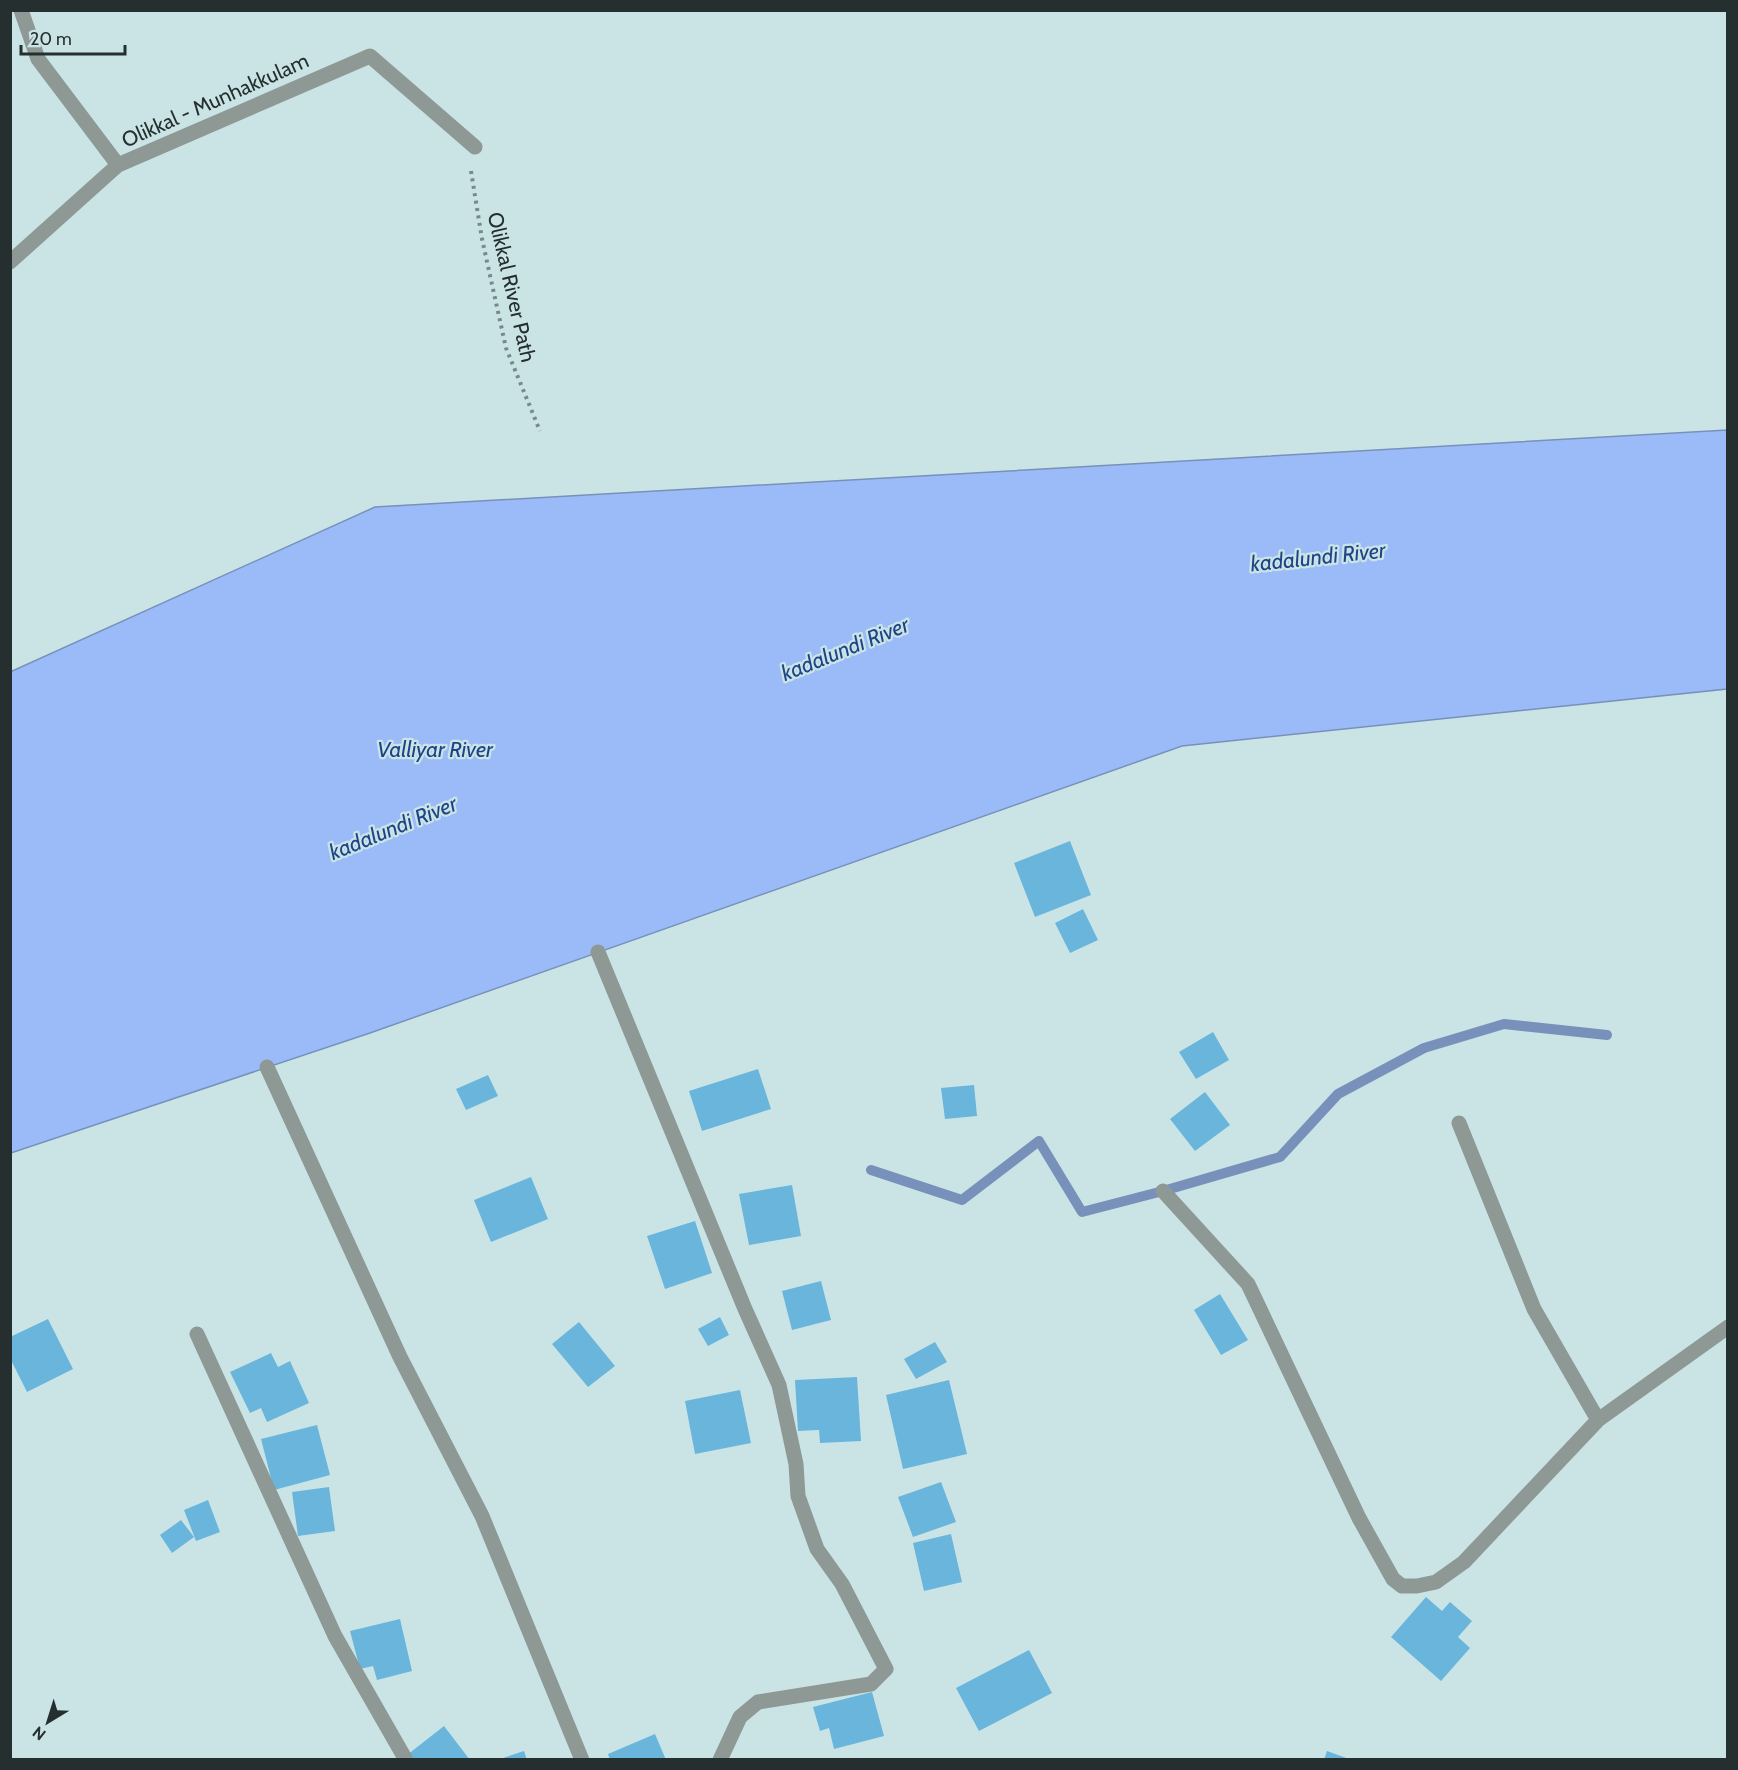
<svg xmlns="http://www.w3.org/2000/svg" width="1738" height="1770" font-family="Cabin,sans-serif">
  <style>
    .water { fill: #9abbf7; stroke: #7791bb; stroke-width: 1.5 }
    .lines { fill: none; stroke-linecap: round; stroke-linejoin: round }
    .stream { stroke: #7791bb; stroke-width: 10 }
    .building { fill: #69b5db }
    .path { stroke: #77898a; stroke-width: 4; stroke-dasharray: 3 4.5; stroke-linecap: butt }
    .minor { stroke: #8e9894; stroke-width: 15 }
    .labels { text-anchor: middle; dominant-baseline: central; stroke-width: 4.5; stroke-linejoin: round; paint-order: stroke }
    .street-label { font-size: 21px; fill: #252f2f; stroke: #cae4e6 }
    .water-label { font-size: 22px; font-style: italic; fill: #1f4388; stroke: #cae4e6 }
  </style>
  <rect width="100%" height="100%" fill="#cae4e6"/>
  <path class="water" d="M1727,430v259l-545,57 -812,287 -359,120 -1,-481 365,-165z"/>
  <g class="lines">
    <path class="stream" d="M871,1170l91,30 77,-59 43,71 81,-21 117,-34 58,-63 86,-46 80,-24 103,11"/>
  </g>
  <path class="building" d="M1070,841l21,54 -56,22 -21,-54z
    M1083,909l15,31 -28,13 -15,-30z
    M1213,1032l16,28 -33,19 -17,-27z
    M758,1069l13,40 -69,22 -13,-40z
    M488,1075l10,21 -32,14 -10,-21z
    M974,1085l3,31 -32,3 -4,-31z
    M1205,1092l25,33 -35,26 -25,-32z
    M531,1177l17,42 -57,23 -17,-42z
    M792,1185l9,51 -52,9 -10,-51z
    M695,1221l17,52 -47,16 -18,-53z
    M821,1281l10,39 -39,10 -10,-39z
    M1220,1294l28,46 -27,15 -27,-45z
    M720,1317l9,18 -21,11 -10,-17z
    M48,1319l25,50 -46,23 -17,-34v-21z
    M579,1322l36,44 -27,21 -36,-43z
    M935,1342l12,20 -31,17 -12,-20z
    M271,1353l7,14 12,-6 19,42 -42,19 -6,-14 -11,5 -20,-41z
    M857,1377l4,64 -41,2 -1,-13 -21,1 -3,-51z
    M949,1380l18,74 -64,15 -17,-74z
    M740,1390l11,53 -56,11 -10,-53z
    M317,1425l13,50 -56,15 -13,-51z
    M941,1482l15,40 -43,15 -15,-40z
    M329,1487l6,44 -37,5 -6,-44z
    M208,1500l12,32 -24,9 -12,-31z
    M181,1520l13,17 -22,16 -12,-18z
    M951,1534l11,48 -38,9 -11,-48z
    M1426,1597l16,14 8,-9 22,19 -14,16 12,11 -29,33 -50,-44z
    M400,1619l12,52 -35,9 -4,-14 -13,3 -10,-38z
    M1029,1650l23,43 -73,38 -23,-43z
    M872,1692l12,44 -50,13 -5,-21 -9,3 -7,-24z
    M444,1726l26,34h-59l-4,-5z
    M655,1734l11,26h-56l-2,-6z
    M524,1751l3,9h-27v-1z
    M1327,1751l22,8v1h-25z"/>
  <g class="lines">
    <path class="path" d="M471,171l11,68 24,109 34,83"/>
    <path class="minor" d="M21,10l17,49 80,106 252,-109 105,91
      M10,262l108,-97
      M598,952l147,357 34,76 17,79 2,32 19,53 25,35 44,85 -15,15 -113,18 -18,15 -20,43
      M267,1067l133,290 82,159 100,244
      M1459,1123l75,186 64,111
      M1163,1191l85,93 111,234 34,61 9,7h15l19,-4 28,-20 134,-142 130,-93
      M197,1334l138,302 71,124"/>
  </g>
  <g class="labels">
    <g class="street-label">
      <text transform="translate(215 100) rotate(-24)">Olikkal - Munhakkulam</text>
      <text transform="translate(512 287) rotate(77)">Olikkal River Path</text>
    </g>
    <g class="water-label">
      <text transform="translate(1318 557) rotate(-6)">kadalundi River</text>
      <text transform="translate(845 649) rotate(-22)">kadalundi River</text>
      <text x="435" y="749">Valliyar River</text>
      <text transform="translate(393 828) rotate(-22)">kadalundi River</text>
    </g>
  </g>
  <rect width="1738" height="1770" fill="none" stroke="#252f2f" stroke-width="24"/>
  <g transform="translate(48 1722) rotate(218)" stroke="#cae4e6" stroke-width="4.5" paint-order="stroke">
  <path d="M0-4.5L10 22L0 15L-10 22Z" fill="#252f2f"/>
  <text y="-9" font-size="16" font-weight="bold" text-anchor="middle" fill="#252f2f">N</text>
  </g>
  <path d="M21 45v9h104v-9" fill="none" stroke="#252f2f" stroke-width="3"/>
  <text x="30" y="45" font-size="18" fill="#252f2f" stroke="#cae4e6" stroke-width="4.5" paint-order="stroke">20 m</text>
</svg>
